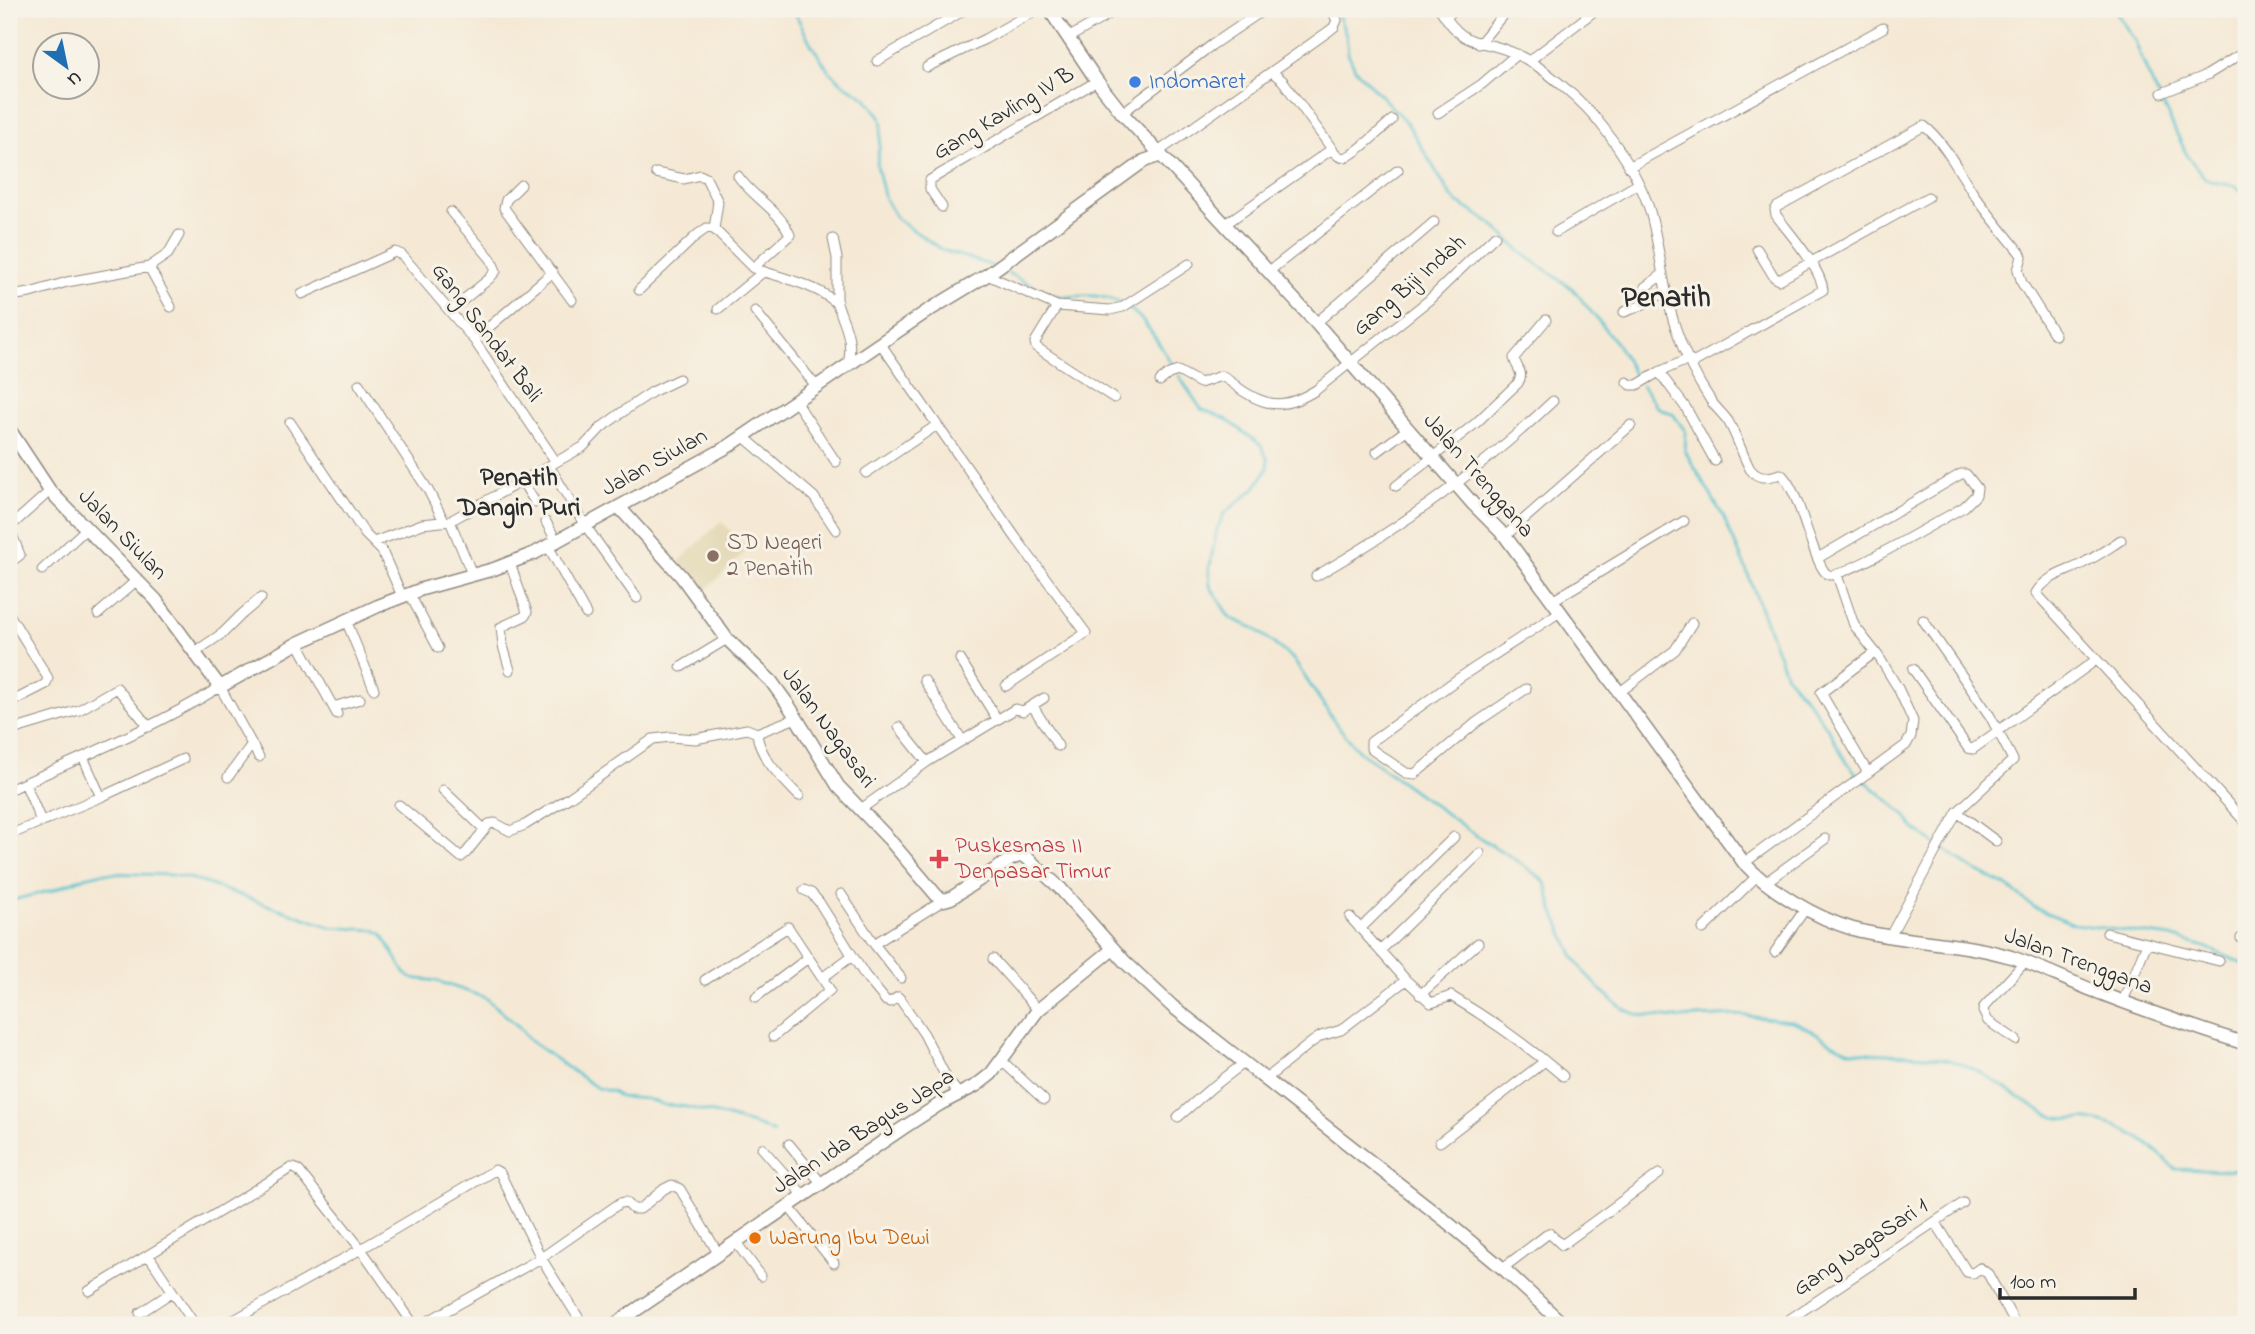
<svg xmlns="http://www.w3.org/2000/svg" width="2255" height="1334" font-family="'Indie Flower',sans-serif">
  <style>
    .built { fill: #e5dbba }
    .lines { fill: none; stroke-linecap: round; stroke-linejoin: round }
    .stream { stroke: #57c3d0; stroke-width: 2.5 }
    .street-casing { stroke: #908a80; stroke-width: 11 }
    .secondary-casing { stroke: #908a80; stroke-width: 15 }
    .street { stroke: #fff; stroke-width: 9 }
    .secondary { stroke: #fff; stroke-width: 12 }
    .shop-dot { fill: #3f7fe0; stroke: #f7f3e8; stroke-width: 2.5 }
    .education-dot { fill: #8d6e63; stroke: #f7f3e8; stroke-width: 2.5 }
    .health-dot { fill: #e0444e; stroke: #f7f3e8; stroke-width: 2.5 }
    .food-dot { fill: #e8710a; stroke: #f7f3e8; stroke-width: 2.5 }
    .labels { text-anchor: middle; dominant-baseline: central; stroke-width: 6; stroke-linejoin: round; paint-order: stroke }
    .shop-label { font-size: 23px; fill: #366cbe; stroke: #f7f3e8; text-anchor: start }
    .street-label { font-size: 23px; fill: #2b2b2b; stroke: #f7f3e8 }
    .education-label { font-size: 23px; fill: #785e54; stroke: #f7f3e8; text-anchor: start }
    .health-label { font-size: 23px; fill: #be3a42; stroke: #f7f3e8; text-anchor: start }
    .food-label { font-size: 23px; fill: #c56008; stroke: #f7f3e8; text-anchor: start }
    .quarter-label { font-size: 26px; font-weight: bold; fill: #2b2b2b; stroke: #f7f3e8 }
    .district-label { font-size: 30px; font-weight: bold; fill: #2b2b2b; stroke: #f7f3e8 }
  </style>
  <rect width="100%" height="100%" fill="#f7f3e8"/>
  <filter id="ink" filterUnits="userSpaceOnUse"><feTurbulence type="fractalNoise" baseFrequency=".0143" numOctaves="2"/><feDisplacementMap in="SourceGraphic" scale="14" xChannelSelector="R" yChannelSelector="G"/><feConvolveMatrix kernelMatrix="1 2 1 2 8 2 1 2 1" color-interpolation-filters="sRGB"/></filter>
  <filter id="wash" filterUnits="userSpaceOnUse"><feTurbulence type="fractalNoise" baseFrequency=".00686" numOctaves="4" result="noise"/><feDisplacementMap in="SourceGraphic" scale="28" xChannelSelector="R" yChannelSelector="G"/><feGaussianBlur stdDeviation="1.57" result="paint"/><feColorMatrix in="noise" values="0 0 0 0 0 0 0 0 0 0 0 0 0 0 0 0 0 1.4 0 .05"/><feComposite in="paint" operator="in"/></filter>
  <g filter="url(#wash)">
    <rect width="100%" height="100%" fill="#f5e9d5"/>
    <path class="built" d="M721,521l27,28 -45,44 -24,-31z"/>
    <g class="lines">
      <path class="stream" d="M793,9l18,35 18,27 13,12 23,14 15,19 2,8 -5,41 2,9 6,25 12,20 45,31 51,16
        M1336,9l10,26 2,18 7,16 52,54 44,73 6,6 34,21 31,30 51,36 44,55 20,36
        M2114,9l21,32 12,31 41,85 17,21 8,4 23,4 10,9
        M1002,270l49,25c14,3 29,0 44,1 45,4 58,41 81,74
        M1179,376l22,33 25,10 35,26 7,15v8l-14,21 -30,25 -7,15 -8,41 1,16 20,32 24,10 39,31 43,65 23,27 118,85 36,22 29,21 5,7 6,24 21,47 11,16 18,19 20,17 16,6 40,3 58,-3 54,6c22,6 40,26 62,30 35,6 72,0 106,12 35,12 60,39 93,53 11,5 25,2 37,3 38,7 60,23 86,50l52,2 19,-2
        M1642,385l15,22 16,7 13,18 -1,19 38,65 23,53 40,106 20,23 25,35 11,22 13,17 50,43 9,14 62,42 31,15 28,22 39,16 97,13 34,10 41,18
        M9,901l44,-11 32,-13 17,-4 70,2 21,4 138,48 44,3 7,4 23,39 6,5 26,3 49,17 33,29 11,14 67,47 16,4 7,5 27,2 17,6 18,1 35,8 42,12 15,7"/>
    </g>
  </g>
  <g filter="url(#ink)">
    <g class="lines">
      <defs>
        <path id="street" d="M1440,9c28,45 39,26 78,46 26,12 68,49 85,72 19,25 40,57 48,88 10,38 12,77 25,114 8,24 21,51 35,72 5,7 12,13 17,20 9,15 14,33 22,48 10,12 17,8 31,5 15,15 21,44 29,64 3,8 11,35 19,37 13,4 116,-58 135,-68l12,-12 1,-7 -11,-14h-5l-143,84
          M1445,17l11,-8
          M1068,38l50,-29
          M1479,44l27,-33
          M877,61l89,-52
          M1529,61l68,-52
          M927,67l58,-28 53,-30
          M1272,72l11,9 49,68c4,5 7,10 14,8 9,-2 37,-29 46,-37
          M2162,93l45,-18 39,-24
          M1122,113l90,-68 53,-36
          M1438,113l44,-29 35,-30
          M1158,152l171,-121 5,-4 3,-7 -6,-11
          M1629,167l254,-139
          M656,173l28,6 16,-4 6,3 12,24 -4,27 39,39
          M738,176c15,22 42,34 52,59l-37,33c25,9 62,16 82,34 4,4 5,10 7,15 7,17 10,30 6,48
          M521,185l-15,15 -2,8 68,92
          M942,207l-12,-18v-9l167,-99
          M1224,225l108,-76
          M1556,232l82,-48
          M833,239l4,19v45
          M1757,249l17,28 5,3 149,-83
          M149,267l19,-13 11,-19
          M1268,272l130,-102
          M987,275l70,31 -22,36 1,5 78,51
          M1645,287l17,-12
          M639,290l58,-55 10,-7 7,1
          M302,294l93,-42 7,3 72,85 82,122 -7,4 36,59 52,73
          M9,296l21,-3 37,-11 82,-15 22,40
          M1057,306l53,4 13,-3 66,-43
          M718,309l45,-37
          M451,310l38,-31 7,-8 -5,-12 -40,-47
          M755,311l62,76
          M1624,312l16,-6 25,-14
          M1316,323l118,-101
          M474,340l79,-68
          M880,343l136,195 70,95 -80,53
          M1691,364l132,-74c-2,-22 -34,-57 -47,-75l-1,-5 2,-3 147,-81c19,14 36,47 49,67 15,21 32,41 48,61l1,3 -4,13 4,13 33,52
          M1659,372l27,36 29,53
          M1160,381l9,-7 9,-3 22,12 21,-7c7,3 13,8 19,13 29,20 47,19 76,1l113,-90 66,-64
          M1627,382l4,3h6l22,-13 30,-13
          M359,384l69,106 16,31
          M796,402l40,60
          M290,422l75,112 17,17 20,45
          M744,437l70,60 22,33
          M1377,452l32,-24
          M556,462l27,-15 19,-20 26,-19 24,-16 27,-13
          M866,473l71,-48
          M522,481l13,21
          M1396,486l80,-63 42,-40c7,-11 -2,-15 -4,-25l32,-38
          M450,521l22,53
          M546,522l11,20
          M1505,536l126,-111
          M2121,540c-11,7 -22,15 -34,21 -17,11 -40,13 -51,32l210,230
          M374,542l48,-18 28,-3 99,-55
          M548,546l38,68
          M9,563l11,-8 -9,-23 1,-7 38,-34
          M42,570l45,-42
          M1316,576c89,-51 163,-105 237,-175
          M409,593l29,55
          M1552,601l132,-80
          M9,614l39,64 -2,6 -37,19
          M98,614l39,-34
          M346,620l28,69
          M298,643l39,71
          M195,652l28,-19 18,-18 20,-17
          M960,659l37,60
          M681,667l46,-28
          M1913,669l55,79 5,1 123,-89
          M510,670l-7,-24 -2,-19 24,-11 2,-4 -17,-49
          M924,680l38,60
          M1526,689l-49,33 -62,52 -9,-1 -35,-24v-7l88,-64 101,-66
          M1620,692l55,-42 17,-27
          M1032,705l26,41
          M333,707l27,-8
          M796,718l-39,15c2,25 26,46 42,63
          M899,727l28,35
          M9,731l70,-21 38,-22 32,39
          M83,757l18,40
          M1868,773l-47,-80 53,-40
          M228,777l24,-33
          M25,783l16,38
          M9,790c71,-32 144,-62 211,-103l39,70
          M443,790l41,39
          M399,805l62,52 5,-4 23,-29 6,-1 15,8 15,-6 45,-28 83,-58 17,-2 25,2 52,-10 10,4
          M861,809l66,-47 88,-53 8,2 21,-13
          M1957,812l39,29
          M9,835l92,-38 82,-38
          M1744,863l162,-118 5,-9 2,-15 -15,-33 -19,-31 -25,-32 -17,-50
          M1766,882l59,-43
          M804,890l7,3 8,9 45,72 22,27 4,1 8,-5 2,2 24,35 23,45 11,14
          M841,894l33,50
          M1350,917l56,63
          M1360,929l94,-92
          M1703,929l54,-53
          M2107,933l40,10 -24,58
          M1890,936l67,-124 56,-52 -23,-44 -67,-96
          M2241,938l5,3
          M2147,943l72,18
          M1380,951l100,-98
          M1775,952l31,-44
          M993,959l45,51
          M822,978l30,-22
          M901,978l-27,-34 70,-44
          M705,980l83,-53 42,63 -57,47
          M1420,995l58,-52
          M756,997l52,-39
          M2016,1040l-28,-19 -5,-10 1,-4 41,-45
          M1001,1060l43,40
          M1267,1078l45,-36 9,-6 20,-6 65,-50 25,23 20,-7c42,25 75,48 112,80
          M1178,1117l32,-28 34,-26
          M1440,1142l105,-81
          M789,1144l33,40
          M762,1148l42,48
          M788,1206l46,57
          M1936,1223l31,49 6,1 7,-5 8,6 28,51
          M735,1241l26,35
          M149,1256l46,69
          M1503,1268l46,-35 13,12 97,-71
          M89,1291l202,-123h3l5,3 62,78 134,-79 5,3 41,85 42,67
          M140,1313l32,-21
          M225,1325l136,-76 53,76
          M421,1325l120,-67 79,-55 6,-1 7,7h7l24,-20 8,-4 8,4 38,64
          M1781,1325l182,-122"/>
        <path id="secondary" d="M1049,9l48,72 25,32 194,210 157,181 32,32 239,327c26,28 72,55 109,66 51,14 106,12 158,28 30,10 59,25 89,36 48,19 97,35 146,51
          M9,429l41,62 106,109 64,87 78,-44 80,-37 44,-17 72,-20 41,-16 194,-107 197,-134 61,-37 157,-114 17,-6
          M619,507l62,69 46,63 44,42 18,25 49,80 50,52 49,58 7,4 7,-2 62,-40 7,-2 6,1 34,31 65,74 47,44 269,211 66,55 57,53
          M614,1325l289,-197 37,-24 37,-19 14,-11 47,-64 75,-61"/>
      </defs>
      <use href="#street" class="street-casing"/>
      <use href="#secondary" class="secondary-casing"/>
      <use href="#street" class="street"/>
      <use href="#secondary" class="secondary"/>
    </g>
  </g>
  <circle class="shop-dot" cx="1135" cy="82" r="7"/>
  <circle class="education-dot" cx="713" cy="556" r="7"/>
  <path class="health-dot" d="M935.5 848.5h7v7h7v7h-7v7h-7v-7h-7v-7h7z"/>
  <circle class="food-dot" cx="755" cy="1238" r="7"/>
  <g class="labels">
    <g class="shop-label">
      <text x="1149" y="82">Indomaret</text>
    </g>
    <g class="street-label">
      <text transform="translate(1004 114) rotate(-31)">Gang Kavling IV B</text>
      <text transform="translate(1410 286) rotate(-41)">Gang Biji Indah</text>
      <text transform="translate(486 333) rotate(53)">Gang Sandat Bali</text>
      <text transform="translate(655 463) rotate(-29)">Jalan Siulan</text>
      <text transform="translate(1478 476) rotate(49)">Jalan Trenggana</text>
      <text transform="translate(122 535) rotate(46)">Jalan Siulan</text>
      <text transform="translate(828 728) rotate(54)">Jalan Nagasari</text>
      <text transform="translate(2078 962) rotate(20)">Jalan Trenggana</text>
      <text transform="translate(864 1132) rotate(-33)">Jalan Ida Bagus Japa</text>
      <text transform="translate(1861 1248) rotate(-34)">Gang NagaSari 1</text>
    </g>
    <g class="education-label">
      <text x="727" y="543">SD Negeri<tspan x="727" dy="26">2 Penatih</tspan></text>
    </g>
    <g class="health-label">
      <text x="955" y="846">Puskesmas II<tspan x="955" dy="26">Denpasar Timur</tspan></text>
    </g>
    <g class="food-label">
      <text x="769" y="1238">Warung Ibu Dewi</text>
    </g>
    <g class="quarter-label">
      <text x="519" y="479">Penatih<tspan x="519" dy="30">Dangin Puri</tspan></text>
    </g>
    <g class="district-label">
      <text x="1666" y="299">Penatih</text>
    </g>
  </g>
  <rect width="2255" height="1334" fill="none" stroke="#f7f3e8" stroke-width="35"/>
  <g transform="translate(66 66) rotate(147)"><circle r="33" fill="#f7f3e8" stroke="#a5a39c" stroke-width="2"/>
  <path d="M0-5L12 26L0 18L-12 26Z" fill="#1f6fb2"/>
  <text y="-10" font-size="19" font-weight="bold" text-anchor="middle" fill="#2b2b2b">U</text>
  </g>
  <path d="M2000 1288v10h135v-10" fill="none" stroke="#2b2b2b" stroke-width="3.5"/>
  <text x="2010" y="1288" font-size="21" fill="#2b2b2b" stroke="#f7f3e8" stroke-width="5" paint-order="stroke">100 m</text>
</svg>
